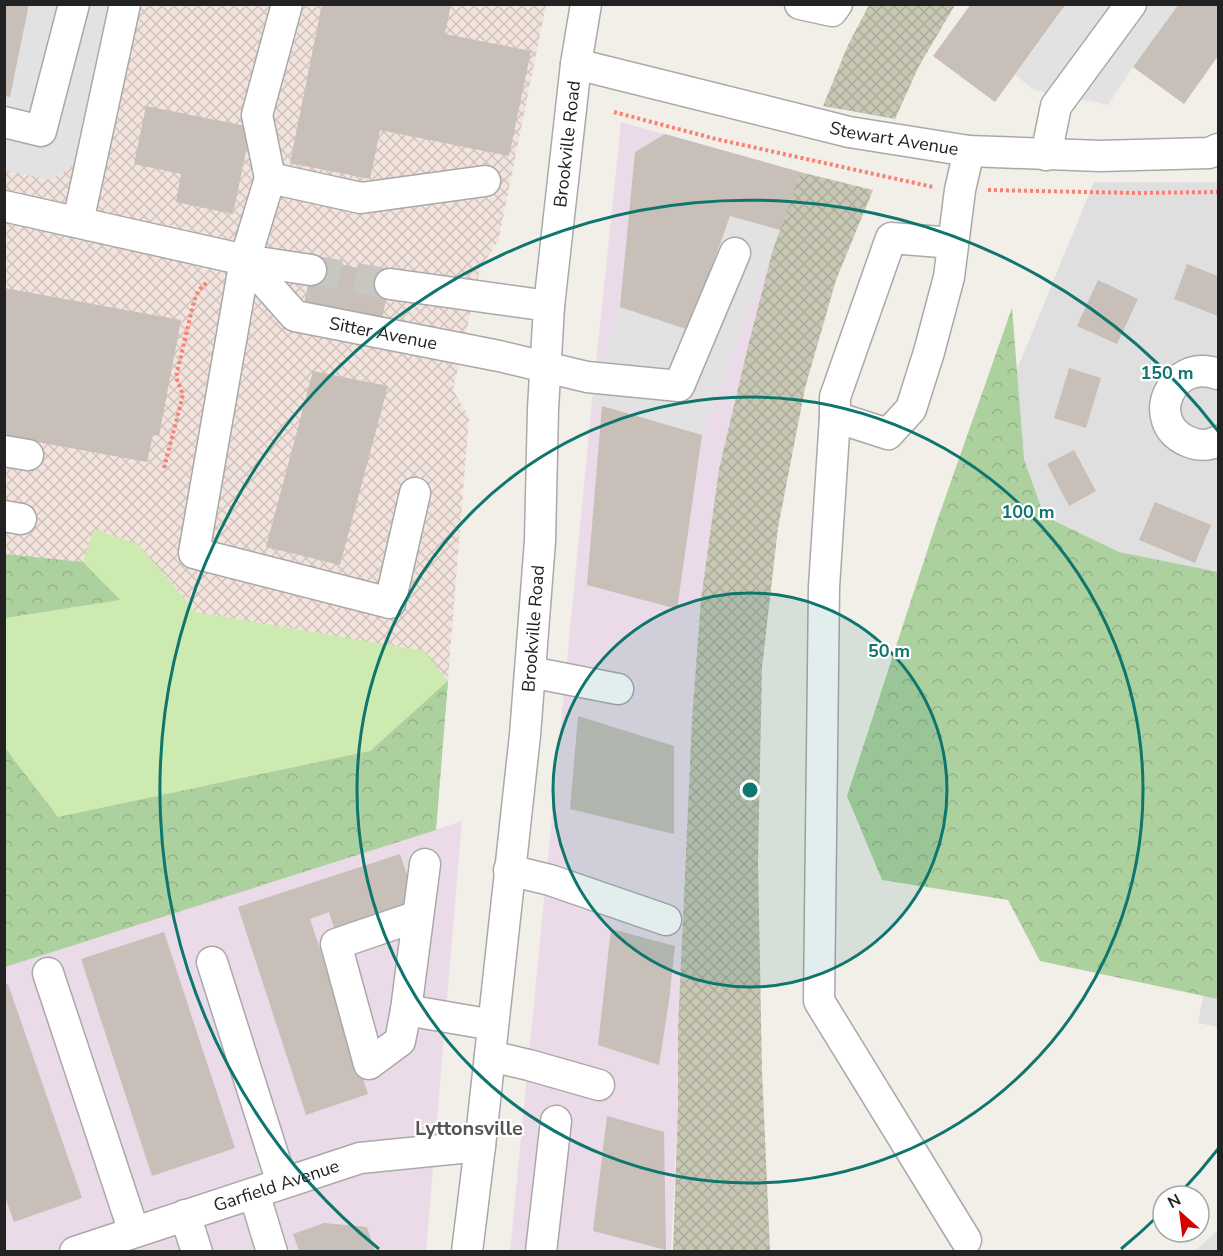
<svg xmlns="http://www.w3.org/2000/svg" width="1223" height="1256" font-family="'Nunito Sans',sans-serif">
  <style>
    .residential { fill: #e0dfdf }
    .industrial { fill: #ebdbe8 }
    .military { fill: url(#military-cross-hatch) }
    .construction { fill: url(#construction-cross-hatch) }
    .grass { fill: #cdebb0 }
    .forest { fill: url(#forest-crowns) }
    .parking { fill: #e2e2e2 }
    .building { fill: #c7bfb8 }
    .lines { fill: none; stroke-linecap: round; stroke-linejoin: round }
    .minor-tunnel { stroke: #c8c6c1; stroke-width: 30; stroke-dasharray: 30 15; stroke-linecap: butt }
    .minor-casing { stroke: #a9a9a9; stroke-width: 33 }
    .path { stroke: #fa8072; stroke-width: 4; stroke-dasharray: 3 3; stroke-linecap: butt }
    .minor { stroke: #fff; stroke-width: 30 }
    .ring { fill: none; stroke: #0f766e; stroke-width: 3 }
    .labels { text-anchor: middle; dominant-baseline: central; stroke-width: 4.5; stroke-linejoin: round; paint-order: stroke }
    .street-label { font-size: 18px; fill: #222; stroke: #fff }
    .neighbourhood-label { font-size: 20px; font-weight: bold; fill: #555; stroke: #fff }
    .centre { fill: #0f766e; stroke: #fff; stroke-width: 3 }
    .ring-label { font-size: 18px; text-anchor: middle; font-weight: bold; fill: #0f766e; stroke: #fff; stroke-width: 4.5; stroke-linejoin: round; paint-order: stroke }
  </style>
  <defs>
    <pattern id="military-cross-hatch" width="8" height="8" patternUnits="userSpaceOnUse" patternTransform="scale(1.5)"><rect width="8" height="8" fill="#f3e3dd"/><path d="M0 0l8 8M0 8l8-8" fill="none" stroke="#d0c2bd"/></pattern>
    <pattern id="construction-cross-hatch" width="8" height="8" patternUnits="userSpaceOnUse" patternTransform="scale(1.5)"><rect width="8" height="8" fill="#c7c7b4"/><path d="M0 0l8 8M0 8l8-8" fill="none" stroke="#abab9a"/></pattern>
    <pattern id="forest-crowns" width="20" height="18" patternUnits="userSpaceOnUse" patternTransform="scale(1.5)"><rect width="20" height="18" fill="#add19e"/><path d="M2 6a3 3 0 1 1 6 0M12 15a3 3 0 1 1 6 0" fill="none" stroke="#95b388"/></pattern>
  </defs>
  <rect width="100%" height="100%" fill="#f2efe9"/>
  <path class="residential" d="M1094,182h124v423l-256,-102z
    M1218,918v109l-20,-4z
    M1218,1230v21h-23z"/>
  <path class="industrial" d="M621,122l179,50 -27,77 -25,97 -29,123 -18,130 -9,120 -14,309v79l-7,144 -161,1 81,-840z
    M462,821l-36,430h-421l-1,-284z"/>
  <path class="military" d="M4,5h542l-48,237 -17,24 -28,124 16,27 -33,413 -431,137z"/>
  <path class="construction" d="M869,5h86l-36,61 -24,53 -72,-13 25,-61z
    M800,172l73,18 -37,90 -31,108 -27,140 -16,140 -4,194 4,208 8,181h-97l5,-144v-79l14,-309 9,-120 18,-130 29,-123 25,-97z"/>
  <path class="grass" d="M94,529l44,15 58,68 228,39 24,30 -78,70 -312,66 -53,-69v-130l115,-18 -37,-38z"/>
  <path class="forest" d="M1012,308l12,151 20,57 75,36 99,20v427l-178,-38 -32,-61 -126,-20 -35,-84 89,-272z
    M5,554l78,8 37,38 -115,18z
    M448,681l-12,149 -431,137v-219l53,69 312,-66z"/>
  <path class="parking" d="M5,5h107l-39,161 -23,14 -45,-10z
    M1066,5h113l-46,62 -25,38 -74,-15 -19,-15z
    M730,216l50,14 -78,205 -111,-32 29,-96 69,23z"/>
  <path class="building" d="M4,4h25l-19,93 -6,-1z
    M322,4h129l-6,30 86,17 -22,105 -129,-26 -10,49 -80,-16z
    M971,4h95l-71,98 -62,-46z
    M1179,4h39v52l-34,48 -51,-37z
    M146,106l105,21 -18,87 -57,-12 5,-28 -47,-10z
    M665,134l135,38 -20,58 -50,-14 -41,114 -69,-23 15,-155z
    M314,257l77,20 -11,51 -77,-20z
    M1187,264l31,12v40l-44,-17z
    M1098,280l40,19 -21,45 -40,-18z
    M4,288l177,32 -22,116 -6,-1 -6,27 -143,-26z
    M1069,368l32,10 -15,50 -32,-10z
    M313,371l75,15 -48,179 -74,-18z
    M602,406l100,29 -25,174 -90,-24z
    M1074,450l22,41 -27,15 -22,-42z
    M1155,502l56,23 -16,38 -56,-23z
    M578,716l96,30v88l-104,-25z
    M400,854l18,53 -82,27 -7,-22 -19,7 58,175 -62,21 -68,-208z
    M611,929l64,17 -6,55 -10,64 -61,-20z
    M164,932l71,216 -83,28 -71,-217z
    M8,984l74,214 -68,24 -10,-28v-209z
    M607,1116l57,16 2,118 -73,-19z
    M324,1223l43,4 8,24h-76l-6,-17z"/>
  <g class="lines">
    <path class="minor-tunnel" d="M311,270l79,14"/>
    <defs>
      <g id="minor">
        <path d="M800,4l32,7 5,-7"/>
        <path id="s1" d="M576,64l273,68 120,19 131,5 109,-3 9,-4"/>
        <path d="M4,122l37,9 33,-127"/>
        <path d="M1046,155l10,-49 75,-102"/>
        <path d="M270,178l-13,-63 30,-111"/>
        <path d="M4,206l241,54 66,10"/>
        <path d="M78,222l47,-218"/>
        <path d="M953,243l-62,-5 -56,159v20l53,17 23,-25 18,-57 20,-75 11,-87 9,-39"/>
        <path id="s2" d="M245,260l50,56 204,40 88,21 92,9 56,-133"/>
        <path d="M390,284l159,22"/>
        <path d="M1218,374c-48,-17 -74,48 -31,67 10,5 22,5 31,0"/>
        <path d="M835,417l-11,170 -5,414 147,239"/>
        <path d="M4,451l24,4"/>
        <path d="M415,493l-25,110 -196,-50 51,-293 25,-82 91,20 124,-17"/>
        <path d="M4,516l17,3"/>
        <path d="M530,672l88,17"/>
        <path d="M425,864l-19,146 87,15"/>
        <path d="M509,870l41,10 116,40"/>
        <path d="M212,962l70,221"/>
        <path d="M48,973l86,259"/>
        <path d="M406,1010l-6,31 -31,23 -33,-120 82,-28"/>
        <path d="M490,1056l39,9 70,20"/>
        <path d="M254,1193l18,59"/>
        <path d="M185,1215l12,37"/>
        <path id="s3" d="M75,1252l285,-94 120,-12"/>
        <path id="s4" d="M467,1252l13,-106 45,-411 15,-194 3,-132 6,-103 27,-242 10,-60"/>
        <path d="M541,1252l15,-131"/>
      </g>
    </defs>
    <use href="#minor" class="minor-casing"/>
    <path class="path" d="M614,112l102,27 217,48
      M988,190l148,3 82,-1
      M164,468l19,-73 -7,-18 18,-76 5,-11 9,-9"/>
    <use href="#minor" class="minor"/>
  </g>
  <circle cx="750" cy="790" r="197" fill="#0f766e" fill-opacity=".12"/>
  <g class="ring">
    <circle cx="750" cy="790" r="197"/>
    <circle cx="750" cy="790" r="393"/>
    <path d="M1218 1149A590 590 0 0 1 1181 1192M1160 1214A590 590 0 0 1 1121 1249M379 1249A590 590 0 1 1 1218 431"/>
  </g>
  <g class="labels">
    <g class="street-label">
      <text stroke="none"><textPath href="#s1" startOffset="327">Stewart Avenue</textPath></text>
      <text stroke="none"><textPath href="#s4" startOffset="1113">Brookville Road</textPath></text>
      <text stroke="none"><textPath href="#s2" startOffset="165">Sitter Avenue</textPath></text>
      <text stroke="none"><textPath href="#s4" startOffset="627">Brookville Road</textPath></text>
      <text stroke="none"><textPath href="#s3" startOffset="212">Garfield Avenue</textPath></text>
    </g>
    <g class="neighbourhood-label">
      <text x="469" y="1128">Lyttonsville</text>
    </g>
  </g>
  <circle cx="750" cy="790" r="9" class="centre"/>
  <g class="ring-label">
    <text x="1167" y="379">150 m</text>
    <text x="1028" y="518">100 m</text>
    <text x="889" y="657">50 m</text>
  </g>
  <rect width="1223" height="1256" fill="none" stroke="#222222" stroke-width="12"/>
  <g transform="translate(1181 1214) rotate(332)"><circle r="28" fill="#ffffff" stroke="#a7a7a7" stroke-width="1.5"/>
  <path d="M0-4.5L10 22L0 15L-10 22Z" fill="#d40000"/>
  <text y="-9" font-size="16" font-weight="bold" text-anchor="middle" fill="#222222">N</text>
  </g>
</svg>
